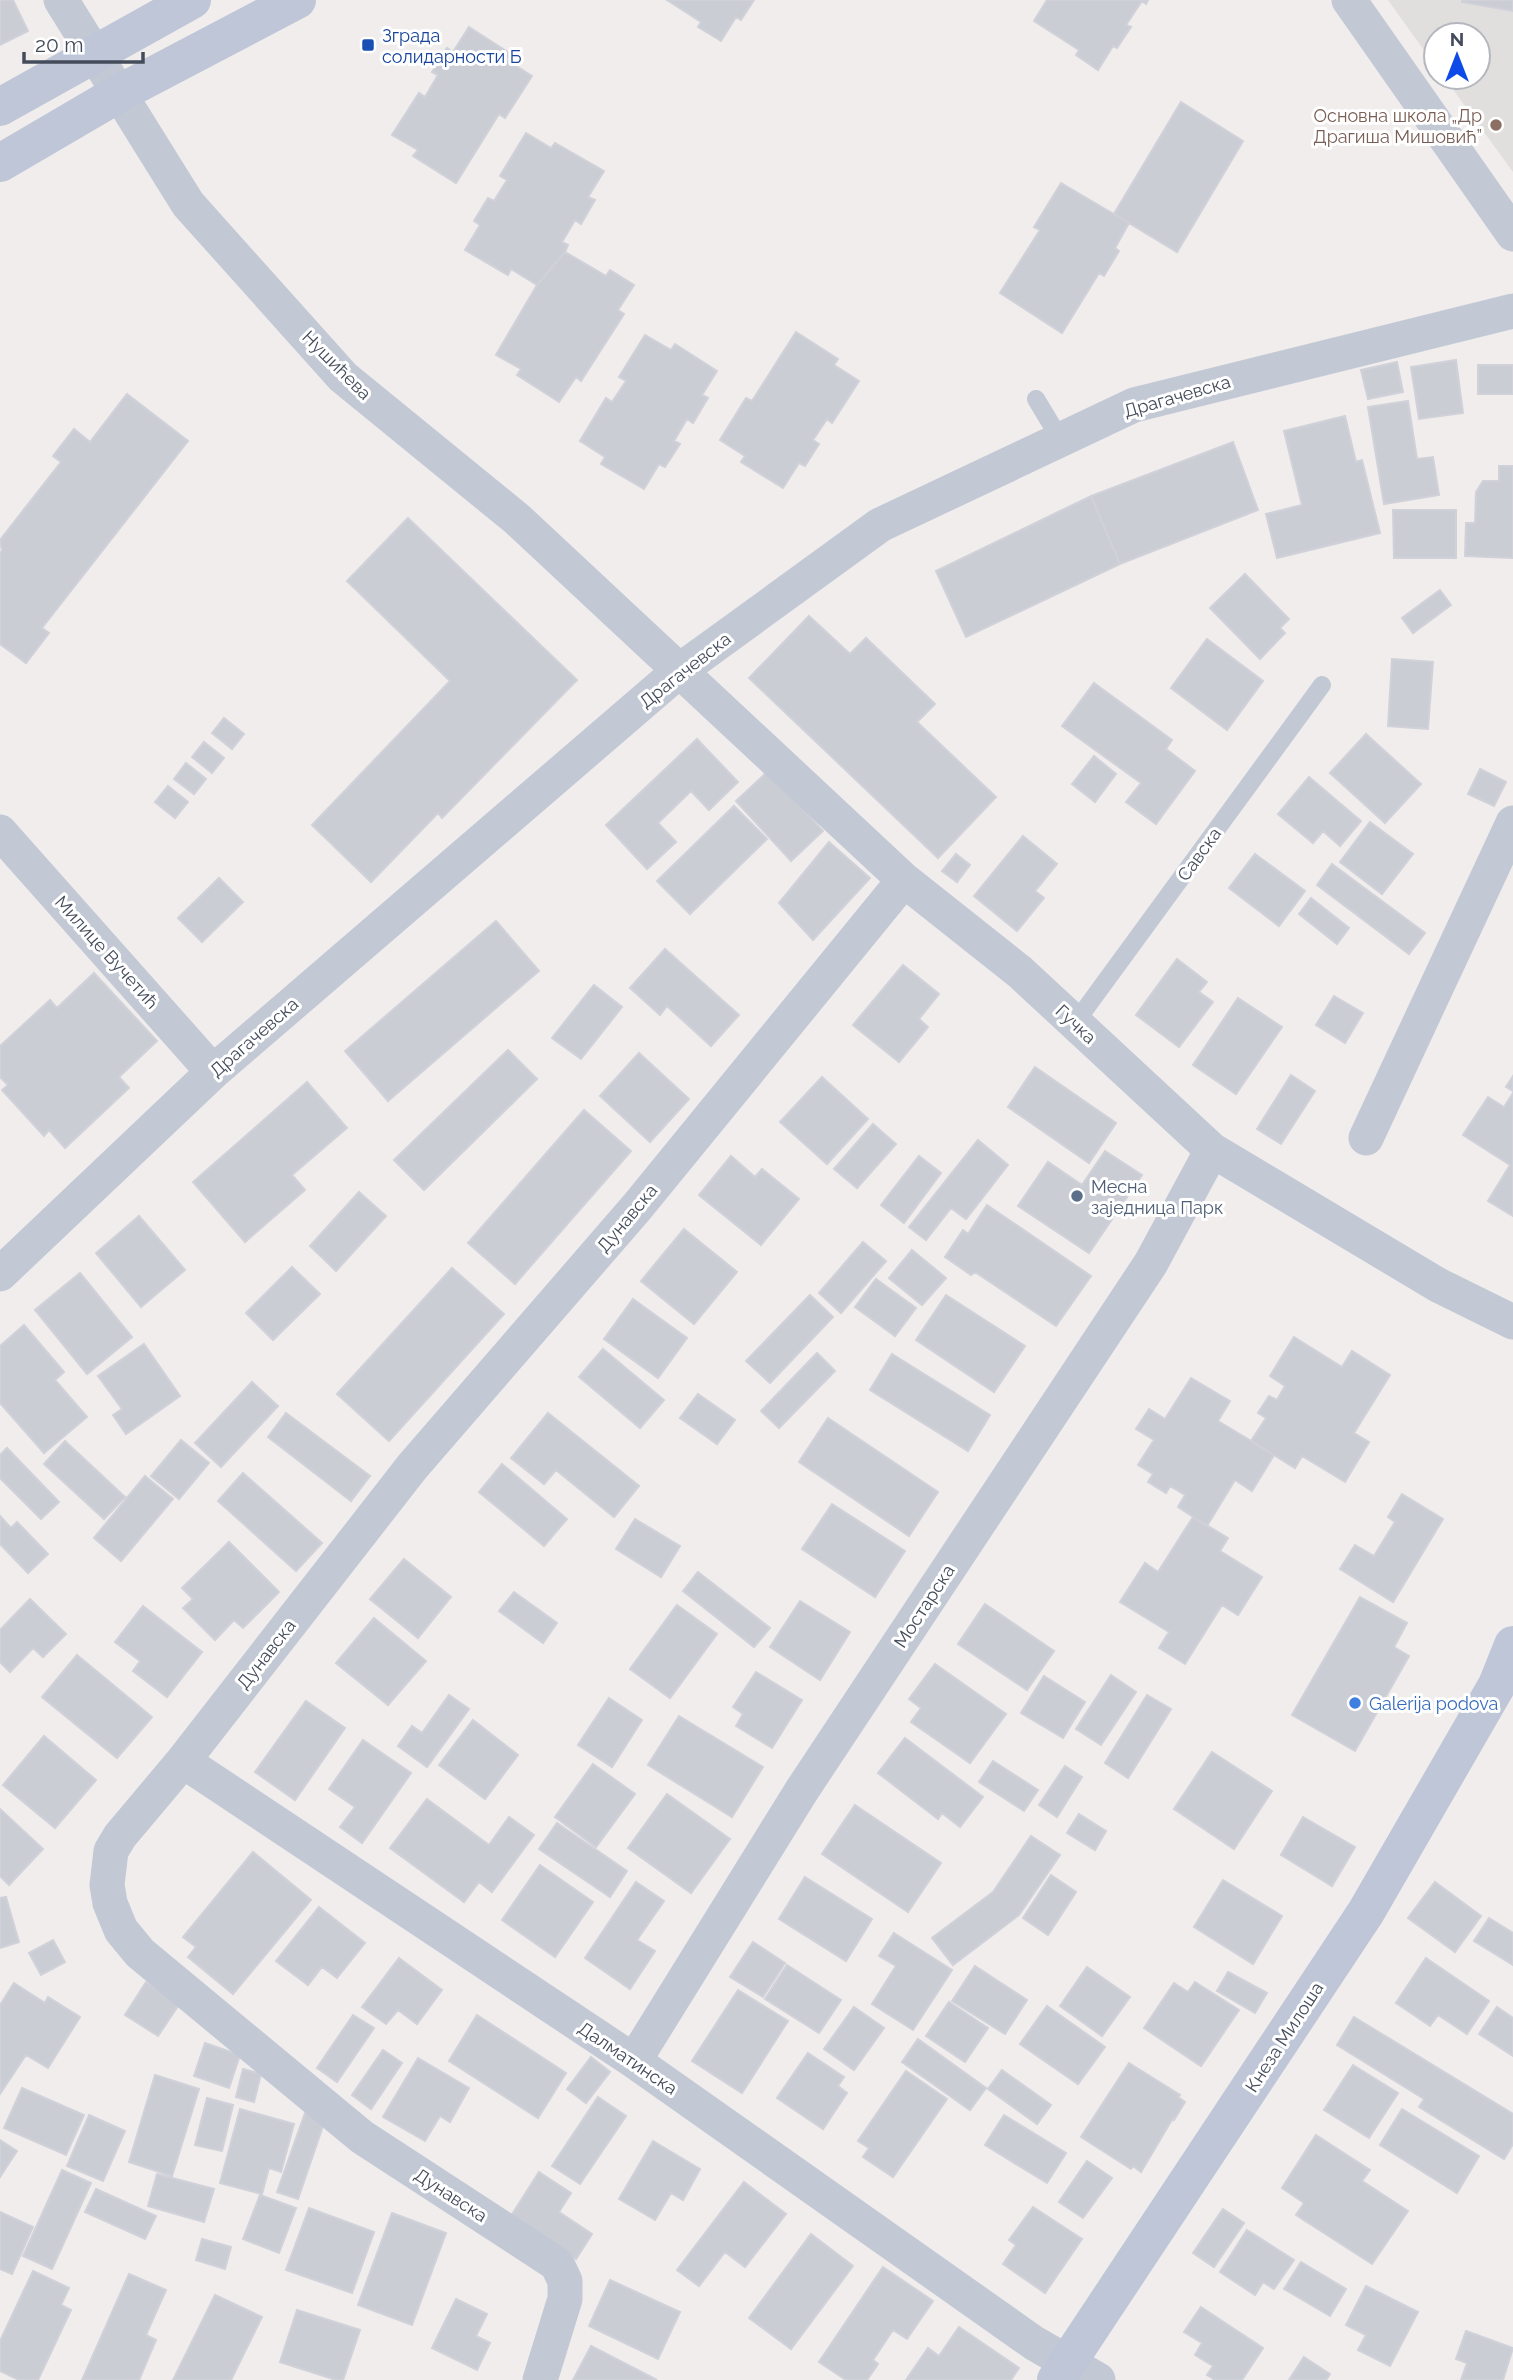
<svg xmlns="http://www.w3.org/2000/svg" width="1513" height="2380" font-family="Raleway,sans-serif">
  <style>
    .education { fill: #e1dede }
    .building { fill: #cbcdd5; stroke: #d0d1d9; stroke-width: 2 }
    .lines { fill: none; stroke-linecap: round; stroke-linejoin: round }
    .lane { stroke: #c2c9d5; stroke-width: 18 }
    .street { stroke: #c2c9d5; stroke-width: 35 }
    .secondary { stroke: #bec6d7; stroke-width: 38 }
    .transit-dot { fill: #1a4fb4; stroke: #fff; stroke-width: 2.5 }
    .education-dot { fill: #8d6e63; stroke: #fff; stroke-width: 2.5 }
    .service-dot { fill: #5c6f8a; stroke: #fff; stroke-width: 2.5 }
    .shop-dot { fill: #3f7fe0; stroke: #fff; stroke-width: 2.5 }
    .labels { text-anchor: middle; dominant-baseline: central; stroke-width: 6; stroke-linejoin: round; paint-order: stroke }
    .transit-label { font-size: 18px; fill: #164399; stroke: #fff; text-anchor: start }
    .education-label { font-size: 18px; fill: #785e54; stroke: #fff; text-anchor: end }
    .street-label { font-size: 18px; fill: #444c5b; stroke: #fff }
    .service-label { font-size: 18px; fill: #4e5e75; stroke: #fff; text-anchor: start }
    .shop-label { font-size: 18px; fill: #366cbe; stroke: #fff; text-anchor: start }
  </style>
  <rect width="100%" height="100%" fill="#f0edec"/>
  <path class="education" d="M1388,0h125v172l-69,-95h34v-42h-42v32z"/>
  <path class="building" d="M0,0h13l15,31 -28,14z
    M667,0h87l-13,20 -5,-3 -15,24 -23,-14 3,-5z
    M1047,0h101l-2,4 -4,-3 -16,24 5,2 -14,21 -4,-2 -15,24 -22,-15 3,-5 -45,-29z
    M1462,0h51v11l-51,-9z
    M469,27l42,27 -4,6 25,16 -27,42 -6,-4 -43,69 -43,-27 5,-6 -26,-15 27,-42 6,4 13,-22 -6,-3 15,-24 6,4z
    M1181,102l62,39 -66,111 -63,-38z
    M526,133l25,15 4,-5 49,28 -16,26 7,3 -14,24 -6,-4 -13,22 6,3 -3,7 -28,33 -26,-16 -3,6 -43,-25 15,-25 -6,-4 14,-23 6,3 13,-21 -7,-4z
    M1061,183l68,40 -14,25 4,3 -15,25 -5,-3 -37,60 -62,-40 40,-63 -6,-3z
    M565,252l41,24 4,-6 24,15 -16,25 6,4 -43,67 -5,-4 -17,25 -42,-27 4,-6 -25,-14 41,-70z
    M796,332l42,27 -4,6 25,16 -27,42 -5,-4 -14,21 6,4 -14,22 -6,-3 -16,25 -42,-26 4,-6 -25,-16 26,-42 6,3z
    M645,335l26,15 4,-6 42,27 -15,24 6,3 -15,25 -6,-4 -13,22 6,3 -15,23 -6,-3 -15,25 -43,-25 4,-7 -25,-16 26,-43 6,4 14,-21 -7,-4z
    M1456,360l7,53 -44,6 -8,-52z
    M1397,362l6,30 -35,7 -7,-29z
    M1478,365h35v29h-35z
    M127,394l61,47 -146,187 7,5 -23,30 -26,-19v-91l2,-2 -2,-11 61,-78 -8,-6 21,-27 16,13z
    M1408,401l9,58 16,-2 6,38 -55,9 -16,-97z
    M1345,416l11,46 6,-2 18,73 -103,25 -11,-44 36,-9 -18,-74z
    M1233,442l25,68 -138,54 -29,-68z
    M1499,466h14v92l-48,-2 1,-33h9l1,-31 7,-11h16z
    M1091,496l29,68 -154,73 -30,-66z
    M1393,510h63v48h-62z
    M408,518l169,162 -135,138 -4,-5 -67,69 -59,-57 138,-144 -103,-100z
    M1245,574l44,45 -9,9 5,5 -25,26 -50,-51z
    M1440,590l11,15 -38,28 -11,-15z
    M809,616l41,38 16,-16 69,66 -18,18 79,75 -58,61 -189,-180z
    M1207,639l56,42 -36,49 -56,-42z
    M1392,659l41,3 -5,67 -40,-3z
    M1094,683l78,57 -6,9 29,22 -39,53 -30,-22 15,-19 -79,-57z
    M224,718l20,16 -12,15 -20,-16z
    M1366,734l55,50 -36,39 -55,-50z
    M697,739l41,43 -29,28 -18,-19 -33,32 18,19 -29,27 -41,-44z
    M204,742l20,16 -12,15 -20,-16z
    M1094,756l22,18 -21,28 -23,-18z
    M186,763l20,16 -12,15 -20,-15z
    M1480,769l26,13 -12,24 -26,-12z
    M768,771l55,60 -32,30 -55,-60z
    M1309,777l52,44 -21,25 -17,-15 -10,12 -35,-29z
    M168,786l20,16 -13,16 -20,-16z
    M734,806l33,33 -77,75 -33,-33z
    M1370,822l43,32 -31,40 -42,-32z
    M1023,836l34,28 -22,27 9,7 -27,33 -43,-35z
    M829,842l41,36 -57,62 -34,-37z
    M956,854l14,11 -13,17 -15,-11z
    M1255,854l50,37 -26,35 -50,-38z
    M1332,864l93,69 -16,21 -92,-69z
    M219,878l24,24 -41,40 -24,-24z
    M1311,898l38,30 -12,16 -38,-30z
    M496,921l43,50 -151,130 -43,-50z
    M665,949l74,66 -28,31 -44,-40 -7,9 -30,-27z
    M1177,959l30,23 -8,10 14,10 -34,45 -43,-32z
    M903,965l36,29 -20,25 9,8 -29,35 -46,-37z
    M94,973l63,68 -38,36 10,11 -64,60 -16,-18 -5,6 -42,-46 6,-5 -8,-8v-31l50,-46 7,8z
    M594,985l28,22 -41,52 -29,-21z
    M1334,996l29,17 -18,30 -29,-18z
    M1238,998l44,29 -46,67 -43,-29z
    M508,1050l29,29 -113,111 -30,-30z
    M639,1053l50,46 -39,43 -50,-46z
    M1035,1067l81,56 -27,40 -81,-56z
    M1291,1075l24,16 -34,53 -24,-15z
    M1513,1076v15l-7,-4z
    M822,1077l46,42 -41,45 -47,-42z
    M307,1082l40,46 -55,47 13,15 -60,52 -52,-60z
    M1513,1093v123l-25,-15 22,-36 -47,-30 25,-38 16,10z
    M584,1110l47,41 -116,133 -47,-41z
    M873,1124l23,20 -39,44 -23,-19z
    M978,1140l30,25 -42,54 -15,-11 -25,32 -17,-13z
    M1105,1151l37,24 -53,78 -71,-47 30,-44 34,23z
    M731,1156l24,21 7,-8 37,30 -38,46 -62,-50z
    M919,1156l22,17 -37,50 -23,-18z
    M359,1192l27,24 -50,55 -26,-25z
    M987,1205l104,71 -35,50 -81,-54 -4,3 -26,-18 18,-27 5,4z
    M139,1216l46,54 -44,37 -45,-54z
    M684,1229l53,43 -43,52 -53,-43z
    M863,1242l23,19 -45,52 -22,-20z
    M912,1250l34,28 -24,27 -33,-27z
    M292,1267l28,27 -47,46 -27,-27z
    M452,1268l52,46 -115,127 -52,-47z
    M80,1273l52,64 -45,37 -52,-64z
    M876,1279l40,29 -21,28 -40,-29z
    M810,1295l23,22 -63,66 -24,-22z
    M946,1295l79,51 -31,46 -78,-52z
    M633,1299l54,39 -29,40 -54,-39z
    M24,1325l40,47 -9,8 32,37 -43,36 -44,-50v-57z
    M1294,1337l48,30 10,-16 38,24 -36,58 15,9 -24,40 -43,-26 -7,12 -44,-27 15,-23 -8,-5 11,-17 8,4 8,-14 -15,-10z
    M144,1344l36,52 -54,38 -13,-19 9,-6 -24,-33z
    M603,1349l61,51 -24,28 -61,-51z
    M817,1353l18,18 -56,57 -18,-17z
    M892,1354l98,61 -22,36 -98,-61z
    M1191,1378l39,23 -12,20 56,34 -22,36 -17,-11 -28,46 -29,-19 7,-12 -15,-9 -4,7 -18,-11 5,-8 -15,-9 16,-25 -18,-11 13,-20 16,10z
    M252,1382l26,24 -57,61 -26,-24z
    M698,1394l37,26 -18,24 -37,-26z
    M286,1413l84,63 -19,25 -83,-64z
    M548,1413l91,73 -25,31 -58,-47 -12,14 -33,-26z
    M828,1418l110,74 -29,44 -110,-74z
    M181,1440l28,23 -30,36 -28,-23z
    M65,1441l60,56 -21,22 -60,-55z
    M7,1448l52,54 -18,17 -41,-41v-23z
    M502,1464l65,55 -23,27 -65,-54z
    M243,1473l79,70 -26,28 -78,-70z
    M145,1476l28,23 -52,62 -27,-23z
    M1402,1494l41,25 -50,83 -53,-33 15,-24 19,11 21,-34 -7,-5z
    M832,1504l73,47 -30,46 -73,-48z
    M0,1516l11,12 6,-6 31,32 -20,19 -28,-29z
    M1193,1517l35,21 -8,13 42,26 -24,38 -16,-10 -37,59 -26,-16 10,-16 -49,-30 25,-39 13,9z
    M635,1519l45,27 -19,31 -45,-28z
    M229,1542l50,50 -36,36 -9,-8 -19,20 -32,-32 10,-9 -11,-11z
    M404,1559l47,38 -33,41 -48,-39z
    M698,1572l72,56 -16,19 -71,-56z
    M514,1592l43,31 -14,20 -44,-32z
    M1360,1597l47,26 -13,24 15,9 -54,95 -63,-36z
    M30,1599l36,35 -23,23 -10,-9 -23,24 -10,-10v-32z
    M800,1601l50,31 -30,48 -50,-33z
    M985,1604l69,47 -27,39 -69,-46z
    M677,1605l40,29 -47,64 -40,-29z
    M143,1606l59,46 -35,45 -34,-26 7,-10 -25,-19z
    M374,1618l52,43 -38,44 -52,-42z
    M77,1655l75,62 -35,41 -75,-61z
    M935,1664l71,50 -36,49 -59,-41 10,-14 -12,-9z
    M756,1672l46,28 -30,48 -36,-22 7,-12 -10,-7z
    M1111,1675l25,17 -35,53 -25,-16z
    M1044,1676l41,26 -22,36 -42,-25z
    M449,1695l20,14 -42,58 -29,-21 14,-20 10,7z
    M1147,1695l24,14 -43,69 -23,-15z
    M609,1698l33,22 -30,47 -34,-22z
    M306,1701l39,27 -50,72 -40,-28z
    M679,1716l84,51 -31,50 -84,-52z
    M473,1720l45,35 -33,44 -46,-34z
    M44,1736l52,44 -41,48 -52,-43z
    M905,1738l78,59 -23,30 -18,-14 -4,6 -60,-46z
    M363,1740l48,33 -49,70 -22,-16 15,-20 -26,-18z
    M1212,1752l60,39 -38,58 -60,-40z
    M993,1761l45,29 -14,21 -45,-29z
    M593,1764l42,30 -39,53 -41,-30z
    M1065,1766l17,11 -25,40 -18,-12z
    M667,1794l63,45 -39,54 -63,-45z
    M427,1799l62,46 20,-28 25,18 -42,57 -13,-10 -15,20 -74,-54z
    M855,1805l86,58 -33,49 -86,-58z
    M0,1809l43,40 -34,36 -9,-9z
    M1079,1814l27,17 -11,19 -28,-17z
    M1303,1817l52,30 -23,39 -51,-31z
    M557,1823l70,48 -17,26 -71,-48z
    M1031,1836l29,19 -41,60 -66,50 -21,-27 61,-46z
    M253,1852l58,48 -78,94 -45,-37 8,-10 -13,-10z
    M540,1865l53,37 -38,55 -53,-37z
    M1051,1875l25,17 -28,43 -25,-17z
    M805,1877l67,42 -26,42 -67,-42z
    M1223,1880l59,36 -29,48 -59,-37z
    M636,1882l28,19 -27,39 18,11 -25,38 -45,-31z
    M1435,1882l46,34 -26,36 -47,-34z
    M6,1897l13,45 -19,6v-50z
    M319,1907l46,36 -28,35 -15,-11 -14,18 -32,-24z
    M1489,1918l24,15v32l-39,-24z
    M894,1933l58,37 -39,60 -41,-26 24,-38 -17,-10z
    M53,1940l12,22 -24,13 -12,-22z
    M753,1942l32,21 -22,34 -33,-20z
    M399,1958l43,32 -25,34 -19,-14 -12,14 -24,-17z
    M1426,1958l63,43 -22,33 -29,-19 -8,11 -34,-23z
    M787,1965l54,35 -22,33 -54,-34z
    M975,1966l52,34 -22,34 -53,-33z
    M1087,1967l43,30 -28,39 -42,-30z
    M1228,1972l39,21 -12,20 -38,-22z
    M146,1982l34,21 -22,33 -33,-21z
    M1195,1982l44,28 -38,56 -57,-38 30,-45 14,9z
    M14,1983l31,20 3,-6 32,20 -32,51 -22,-13 -26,39v-89z
    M738,1990l50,31 -46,72 -50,-32z
    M949,2002l39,26 -23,34 -39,-26z
    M1047,2006l58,41 -27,37 -58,-40z
    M854,2007l30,21 -30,42 -30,-21z
    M1497,2007l16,11v38l-34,-22z
    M353,2015l21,13 -37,54 -20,-14z
    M477,2015l89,58 -28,45 -89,-57z
    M1354,2017l159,97v30l-9,15 -85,-52 5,-8 -87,-54z
    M918,2039l68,49 -16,22 -68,-48z
    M205,2043l35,12 -11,33 -35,-12z
    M383,2050l19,13 -31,46 -19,-14z
    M808,2053l36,24 -6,9 9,7 -24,36 -46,-31z
    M591,2057l19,15 -24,31 -19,-14z
    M418,2058l51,30 -19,34 -10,-6 -15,25 -42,-24z
    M1129,2063l51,32 -2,2 7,5 -11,18 -1,-2 -32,54 -8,-6 -2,3 -50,-32z
    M1353,2065l45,28 -29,45 -45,-28z
    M243,2069l18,5 -7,28 -18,-5z
    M1002,2070l49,35 -14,19 -49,-35z
    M906,2071l41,28 -54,78 -30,-20 6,-9 -11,-7z
    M155,2075l44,14 -27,87 -43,-14z
    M22,2088l62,27 -18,40 -62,-27z
    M598,2097l28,19 -46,68 -28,-18z
    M207,2098l26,7 -11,46 -27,-6z
    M240,2109l54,15 -13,48 -12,-4 -7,26 -42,-11z
    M1402,2109l77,47 -22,37 -77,-48z
    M305,2113l20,7 -27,79 -21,-7z
    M89,2115l36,16 -22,50 -36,-15z
    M1004,2115l62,38 -19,30 -62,-38z
    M1316,2135l54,35 -8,11 46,30 -36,53 -76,-49 8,-12 -22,-15z
    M0,2140l17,11 -17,26z
    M653,2141l47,28 -17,31 -12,-7 -16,27 -36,-21z
    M1087,2161l25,17 -29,40 -24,-16z
    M62,2170l29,13 -39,86 -29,-13z
    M539,2172l32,21 -12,19 33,22 -16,25 -65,-43z
    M157,2174l57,15 -10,33 -56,-16z
    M744,2182l42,32 -41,53 -20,-15 -26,34 -22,-16z
    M96,2189l60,27 -11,23 -60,-27z
    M260,2195l36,13 -17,45 -36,-14z
    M1033,2207l49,32 -37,54 -42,-29 13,-19 -7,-5z
    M309,2208l65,24 -22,61 -66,-23z
    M1223,2209l21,14 -30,44 -21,-14z
    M0,2212l33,15 -21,47 -12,-5z
    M392,2213l54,20 -34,92 -54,-20z
    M1247,2230l47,30 -20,29 -11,-7 -8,13 -35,-23z
    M811,2234l42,32 -62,83 -42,-31z
    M202,2239l29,8 -6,22 -29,-9z
    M1301,2262l45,27 -16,27 -46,-27z
    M883,2267l50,34 -26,38 -14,-9 -20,30 5,4 -11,16h-21l-27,-18z
    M33,2271l36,17 -8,17 10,5 -33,70h-19l-19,-9v-30z
    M129,2274l37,16 -20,45 10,5 -17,40h-57z
    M610,2280l70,32 -22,47 -69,-33z
    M1366,2286l52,26 -28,54 -32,-16 8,-15 -20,-10z
    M215,2295l47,22 -31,63h-58z
    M456,2299l31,15 -11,22 14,7 -13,27 -45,-22z
    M1201,2307l62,41 -21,32h-27l-8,-5 6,-9 -18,-11 7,-12 -18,-11z
    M297,2310l63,20 -17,50h-7l-56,-18z
    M959,2327l60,41 -8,12h-105l22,-32 11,8z
    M1466,2331l47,17 -10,32h-42l6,-17 -11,-4z
    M591,2346l66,34h-84z
    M1304,2357l26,17 -4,6h-37z"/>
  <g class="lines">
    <path class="lane" d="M1036,399l24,40
      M1075,1023l247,-338"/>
    <path class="street" d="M61,0l127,204 155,173 174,142 387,361 116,92 192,178 226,135 75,37
      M1349,0l164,234
      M0,832l213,240
      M1366,1138l147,-315
      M0,1274l213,-202 466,-401 201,-146 254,-120 379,-94
      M183,1761l451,300 400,282 64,37
      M634,2061l168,-271 349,-527 61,-113
      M540,2380l25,-81v-18l-8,-17 -195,-127 -222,-184 -19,-23 -11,-27 -3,-18 4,-34 9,-15 63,-75 229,-294 225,-260 267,-327"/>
    <path class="secondary" d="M0,107l192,-107
      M0,163l118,-69 179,-94
      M1056,2380l310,-468 131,-227 16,-40"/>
  </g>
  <rect class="transit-dot" x="361" y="38" width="14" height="14" rx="3.5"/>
  <circle class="education-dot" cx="1496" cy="125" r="7"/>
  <circle class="service-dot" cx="1077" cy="1196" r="7"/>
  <circle class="shop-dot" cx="1355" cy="1703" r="7"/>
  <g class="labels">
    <g class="transit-label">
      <text x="382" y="35">Зграда<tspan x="382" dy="21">солидарности Б</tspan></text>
    </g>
    <g class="education-label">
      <text x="1482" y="115">Основна школа „Др<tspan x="1482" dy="21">Драгиша Мишовић”</tspan></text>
    </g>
    <g class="street-label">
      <text transform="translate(337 365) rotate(45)">Нушићева</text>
      <text transform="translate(1177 396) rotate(-16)">Драгачевска</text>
      <text transform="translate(685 670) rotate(-38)">Драгачевска</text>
      <text transform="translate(1199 854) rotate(-54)">Савска</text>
      <text transform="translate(107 952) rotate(48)">Милице Вучетић</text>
      <text transform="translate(1076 1024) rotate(43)">Гучка</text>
      <text transform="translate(254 1037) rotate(-41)">Драгачевска</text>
      <text transform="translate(627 1218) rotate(-50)">Дунавска</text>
      <text transform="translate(924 1606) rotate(-57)">Мостарска</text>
      <text transform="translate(266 1654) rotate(-52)">Дунавска</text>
      <text transform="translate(1284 2037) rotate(-57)">Кнеза Милоша</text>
      <text transform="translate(628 2058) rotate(34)">Далматинска</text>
      <text transform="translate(451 2195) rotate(33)">Дунавска</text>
    </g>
    <g class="service-label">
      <text x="1091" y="1186">Месна<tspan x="1091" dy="21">заједница Парк</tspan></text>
    </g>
    <g class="shop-label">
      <text x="1369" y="1703">Galerija podova</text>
    </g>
  </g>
  <g transform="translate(1457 56)"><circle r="33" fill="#ffffff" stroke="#b4b7bd" stroke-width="2"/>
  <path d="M0-5L12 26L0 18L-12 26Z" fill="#0e4ae8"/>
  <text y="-10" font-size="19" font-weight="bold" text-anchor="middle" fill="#444c5b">N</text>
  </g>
  <path d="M24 52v10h119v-10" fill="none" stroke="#444c5b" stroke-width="3.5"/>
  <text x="35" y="52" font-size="21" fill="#444c5b" stroke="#ffffff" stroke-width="5" paint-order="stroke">20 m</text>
</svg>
